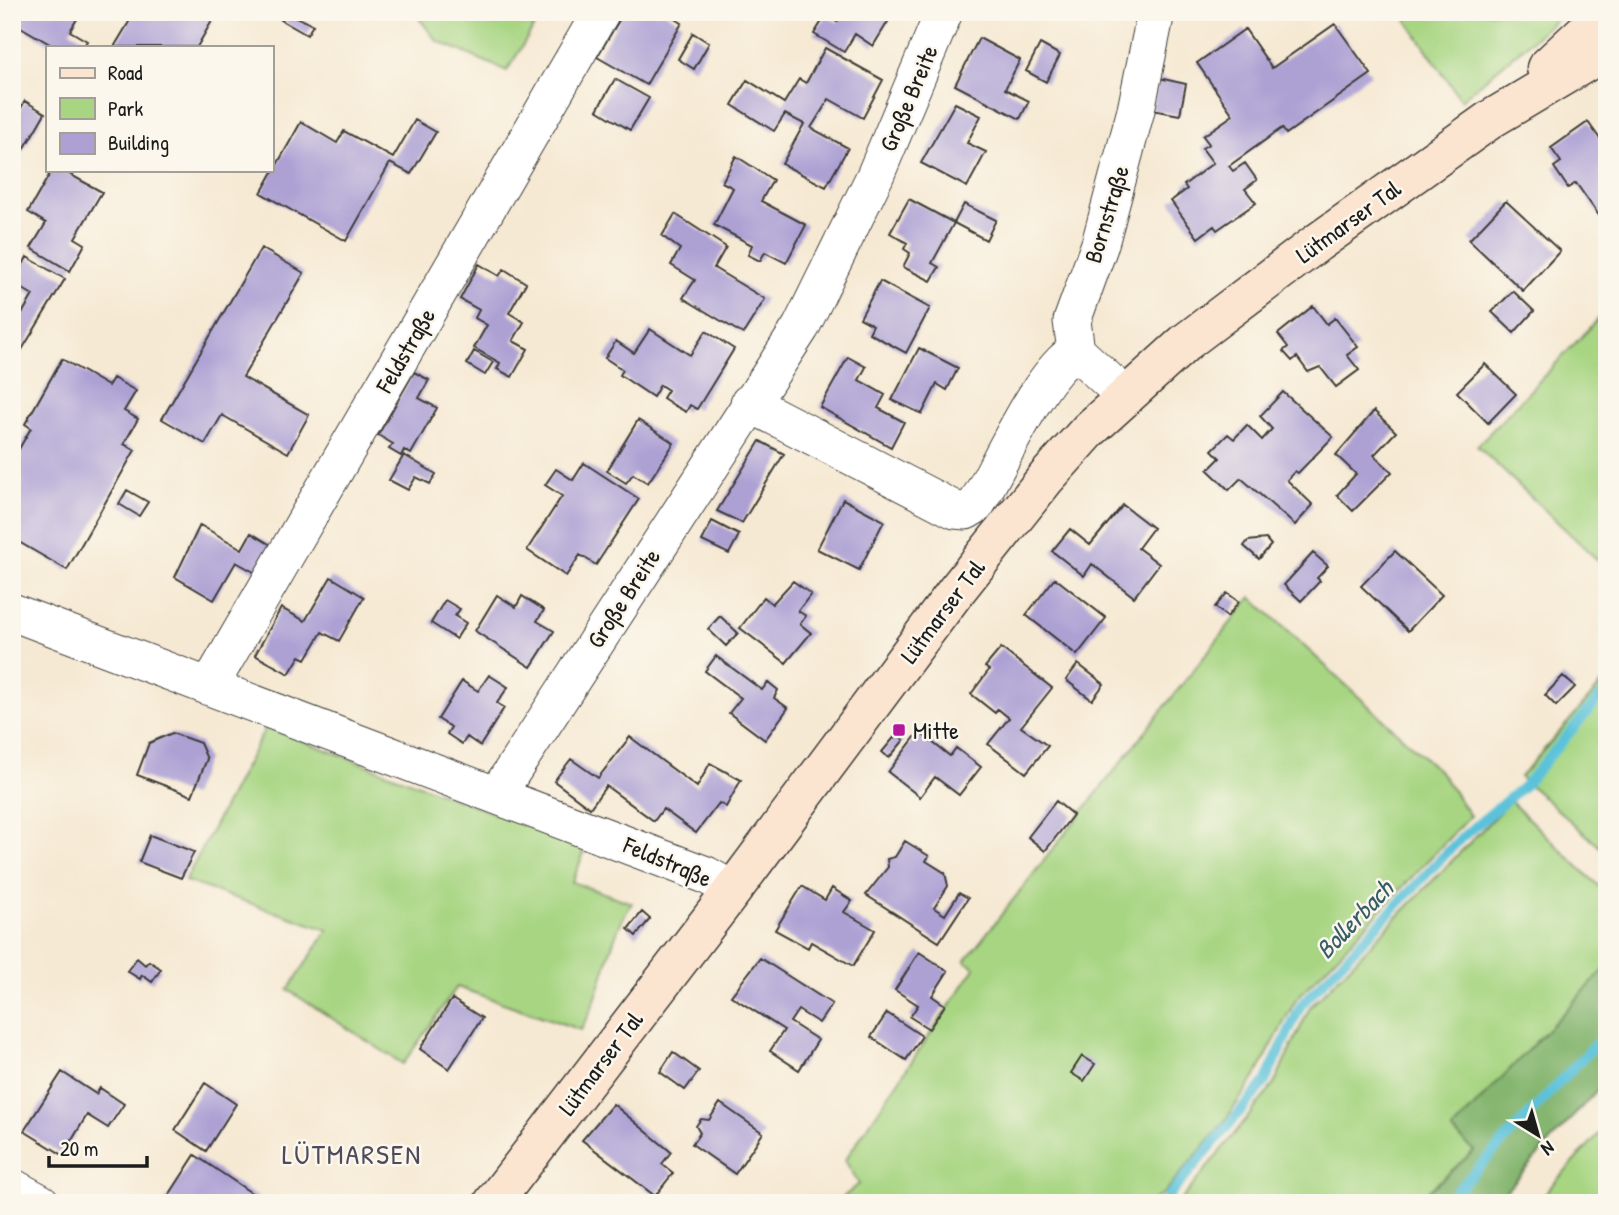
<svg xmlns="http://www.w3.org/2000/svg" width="1619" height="1215" font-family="'Patrick Hand',sans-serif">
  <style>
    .green { fill: #a7d582; stroke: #62784f; stroke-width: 2 }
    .forest { fill: #85b670; stroke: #506946; stroke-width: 2 }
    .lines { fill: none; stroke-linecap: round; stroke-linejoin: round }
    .stream { stroke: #5cc2da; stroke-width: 10 }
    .building { fill: #ada1d4 }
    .street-casing { stroke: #3d3b37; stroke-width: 39 }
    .secondary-casing { stroke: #3d3b37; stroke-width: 41 }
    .street { stroke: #fff; stroke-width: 37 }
    .secondary { stroke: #fce5d0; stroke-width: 38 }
    .poi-dot { fill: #b5179e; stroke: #fbf7ec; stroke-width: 2.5 }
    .labels { text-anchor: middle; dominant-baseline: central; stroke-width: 5; stroke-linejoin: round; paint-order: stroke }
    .street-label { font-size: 24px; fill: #1c1c1c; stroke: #fbf7ec }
    .poi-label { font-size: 24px; fill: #1c1c1c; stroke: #fbf7ec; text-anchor: start }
    .water-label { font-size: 26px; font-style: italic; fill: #365e68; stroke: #fbf7ec }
    .quarter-label { font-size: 28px; letter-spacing: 2px; fill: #4f4b5c; stroke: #fbf7ec }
  </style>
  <rect width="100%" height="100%" fill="#fbf7ec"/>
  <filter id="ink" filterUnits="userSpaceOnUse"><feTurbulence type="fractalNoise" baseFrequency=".0143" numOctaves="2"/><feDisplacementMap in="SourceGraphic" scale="14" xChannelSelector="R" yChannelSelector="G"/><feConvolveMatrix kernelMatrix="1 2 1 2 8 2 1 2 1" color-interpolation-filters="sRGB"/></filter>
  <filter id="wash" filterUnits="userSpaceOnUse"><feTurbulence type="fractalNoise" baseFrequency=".00686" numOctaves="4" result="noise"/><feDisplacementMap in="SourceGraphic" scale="28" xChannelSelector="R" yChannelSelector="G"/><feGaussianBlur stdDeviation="1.57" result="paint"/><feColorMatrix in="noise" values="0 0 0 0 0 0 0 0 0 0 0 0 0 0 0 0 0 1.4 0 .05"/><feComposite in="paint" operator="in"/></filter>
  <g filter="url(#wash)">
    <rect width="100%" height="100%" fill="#f6e9d3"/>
    <path class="green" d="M414,12h129l-36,59 -70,-30z
      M1401,12h164l-104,88z
      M1607,310v259l-130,-123z
      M1251,597l190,176 29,43 -174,183 -40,77 -35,50 -56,66 -16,11h-313l23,-19 -14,-24 130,-192 -10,-7z
      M1607,678v175l-87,-76z
      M266,727l320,121 -14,34 60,21c-25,36 -27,87 -51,127l-124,-43 -54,77 -115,-74 40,-60 -143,-49z
      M1510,801l97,93v73l-154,163 21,21 -59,52h-236l95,-119 36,-77z
      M1607,1125v78h-71z"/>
    <path class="forest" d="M1607,967v112l-112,124h-80l59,-52 -22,-21z"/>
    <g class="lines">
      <path class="stream" d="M1163,1203l102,-121 36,-77 160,-167 64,-53 82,-96
        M1445,1203l162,-171"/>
    </g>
    <g id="blocks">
      <path class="building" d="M12,12h69l-11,19 17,10 -2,3 5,3h-35l-43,-25z
        M135,12h82l-20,35h-83z
        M286,12l27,13 -6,10 -26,-15z
        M624,12h40l18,11 -36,62 -49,-28z
        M844,12h50l-21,34 -18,-12 -11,18 -30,-18 12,-19 11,7z
        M1335,24l36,50 -85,60 -4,-6 -53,38 4,5 12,-8 12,17 -12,9 11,14 -39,27 -3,-4 -16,12 -27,-37 16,-12 -3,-4 29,-22 -11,-15 7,-4 -6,-8 30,-21 -36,-52 48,-34 27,39z
        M693,33l16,10 -15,26 -16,-10z
        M979,38l41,22 -15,29 24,12 -9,18 -65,-34z
        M1040,44l20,11 -14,27 -20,-11z
        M825,48l58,32 -20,38 -34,-19 -18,29 37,20 -22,39 -44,-23 22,-40 -19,-10 -11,17 -42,-26 15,-25 37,23 15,-24 7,4z
        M1159,78l27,6 -6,31 -28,-5z
        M615,79l34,19 -19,32 -33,-20z
        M25,101l20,12 -22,38 -11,-6v-29l3,2z
        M955,103l26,13 -14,27 19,9 -19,35 -46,-24z
        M415,120l21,12 -25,42 -21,-11 -44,78 -85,-48 40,-71 36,21 7,-12 49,27z
        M1588,122l19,27v78l-31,-44 -8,5 -14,-21 7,-5 -10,-14z
        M736,156l37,24 -12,21 45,24 -20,38 -21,-11 -5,9 -12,-6 4,-10 -38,-20 19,-37 -11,-6z
        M52,170h10l40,22 -27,46 10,6 -15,27 -39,-23 15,-25 -18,-11z
        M909,199l45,24 -22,40 7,4 -8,14 -28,-14 7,-14 -6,-4 3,-6 -17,-10z
        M1506,201l54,50 -37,40 -54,-51z
        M964,204l32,16 -10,20 -32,-17z
        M675,214l51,33 -12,21 51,31 -22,35 -60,-36 12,-18 -24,-15 9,-16 -18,-13z
        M261,248l43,25 -61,104 66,38 -21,38 -66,-38 -17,29 -43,-25z
        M27,257l38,22 -53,87v-60l11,6 10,-17 -20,-12z
        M479,264l20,12 5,-7 22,14 -17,30 15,9 -11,19 15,8 -16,28 -15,-8 3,-6 -26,-15 13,-23 -12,-7 4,-8 -19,-11z
        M880,281l50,27 -24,45 -37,-20 4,-8 -13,-7z
        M1513,291l21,20 -20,22 -22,-21z
        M1313,306l14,18 8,-6 23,29 -11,8 12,15 -23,17 -16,-20 -12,5 -11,-15 -5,4 -9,-10 5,-4 -10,-13z
        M650,329l40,26 16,-24 28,18 -37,60 -7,-4 -4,7 -11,-6 -12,-8 5,-8 -8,-5 -7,12 -33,-22 3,-5 -18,-12 11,-17 18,12z
        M919,348l39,20 -11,22 -10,-6 -15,30 -30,-14z
        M474,351l19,11 -8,13 -18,-11z
        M848,357l18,10 -7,13 26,15 -7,13 26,14 -13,25 -71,-40z
        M62,359l46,27 5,-8 23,13 -12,20 14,8 -14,25 11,6 -68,120 -55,-32v-77l19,-33 -6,-4z
        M1485,364l31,30 -28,29 -31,-31z
        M414,372l15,8 -10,18 18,10 -26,46 -7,-4 -3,6 -12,-7 4,-5 -15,-9z
        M1283,392l50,45 -35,36 -3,-2 -8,9 26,25 -18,20 -54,-47 -12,12 -21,-20 12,-12 -8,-8 16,-16 6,5 13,-14 15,15 10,-11 -12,-13z
        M1374,411l22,21 -22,23 18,17 -39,39 -16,-16 19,-21 -20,-19z
        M638,420l36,23 -26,40 -15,-9 -7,9 -19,-12z
        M760,441l24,13 -42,69 -25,-12z
        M404,455l32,19 -6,10 -14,-7 -8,13 -19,-10z
        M584,463l55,36 -43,66 -16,-10 -14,21 -39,-26 35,-54 -17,-11 11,-16 17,11z
        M127,490l21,12 -9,14 -20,-12z
        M843,499l41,22 -25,49 -42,-21z
        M1123,505l30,23 -15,20 21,16 -25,33 -42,-33 -8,12 -32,-25 18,-22 20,16z
        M712,521l27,14 -10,19 -27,-13z
        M200,525l42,24 9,-16 28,17 -16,27 -27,-15 -22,38 -39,-23z
        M1266,539l5,6 -12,14 -15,-13 4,-5z
        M1395,551l47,44 -34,36 -47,-45z
        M1313,553l15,13 -11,12 3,3 -19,20 -17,-16z
        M331,577l33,20 -25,44 -17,-9 -16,27 -6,-3 -11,18 -34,-19 26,-47 24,13z
        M1055,578l51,40 -29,37 -51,-40z
        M793,581l18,13 -13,17 8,5 -6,8 11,9 -25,30 -46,-35 24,-31 8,7z
        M1227,593l12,9 -12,15 -12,-10z
        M497,595l19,12 6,-11 22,14 -7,11 17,10 -23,36 -56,-36z
        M445,600l15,9 -5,7 11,7 -10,16 -25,-16z
        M720,616l18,17 -12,13 -18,-17z
        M1001,648l51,40 -31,39 27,19 -22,27 -38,-29 21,-26 -11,-9 -3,4 -24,-19 18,-24 -4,-3z
        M716,656l46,34 6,-8 10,8 -4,8 14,10 -23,32 -36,-27 12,-15 -36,-27z
        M1078,664l26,20 -12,16 -26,-20z
        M489,675l19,12 -11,16 7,5 -24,38 -13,-9 -5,7 -15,-10 4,-7 -13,-8 24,-38 16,10z
        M1563,676l12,11 -19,19 -11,-11z
        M919,732l31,24 6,-8 25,19 -22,28 -24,-18 -15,20 -32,-25z
        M172,733l28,10 7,16 -15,37 -55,-21 12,-32z
        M897,734l7,6 -15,18 -7,-6z
        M630,737l67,50 13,-24 31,17 -15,27 -7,-4 -23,30 -33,-24 -9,12 -48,-35 -16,22 -36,-27 17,-22 27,19z
        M1056,801l17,14 -28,36 -17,-14z
        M150,835l44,17 -13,26 -42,-16z
        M905,841l24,15 -3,5 19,12 3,13 -14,22 11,7 14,-22 9,5 -29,44 -73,-47 22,-28 -1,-8 8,-2z
        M802,886l23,14 7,-12 20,13 -8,11 31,18 -22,36 -42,-24 -3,6 -33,-18z
        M642,912l8,7 -14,17 -8,-7z
        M919,952l29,19 -16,25 13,9 -16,24 -19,-12 8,-12 -23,-15z
        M137,958l8,7 4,-4 12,8 -9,13 -10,-7 -2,4 -13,-8z
        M760,958l72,46 -13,19 -21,-13 -8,12 28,18 -19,30 -29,-19 14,-21 -53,-34z
        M452,999l30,19 -33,51 -29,-20z
        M887,1013l35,23 -16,24 -35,-23z
        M673,1052l26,19 -14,19 -25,-18z
        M1082,1056l13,8 -11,17 -13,-8z
        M62,1072l34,22 4,-6 24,16 -16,24 -21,-13 -24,40 -39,-24z
        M205,1083l31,21 -30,47 -31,-21z
        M720,1103l43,30 -28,41 -43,-30 8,-11 -4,-7 5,-7 8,1z
        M613,1104l58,48 -9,12 11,9 -18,23 -73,-56z
        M195,1155l58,39 14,9h-103z"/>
    </g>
  </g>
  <g filter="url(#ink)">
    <use href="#blocks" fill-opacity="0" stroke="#3d3b37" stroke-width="2"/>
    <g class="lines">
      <defs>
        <path id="street" d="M1124,395l-48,-44 -4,-30 28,-77 36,-134 20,-98
          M749,403l206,107 11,1 10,-6c24,-40 63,-132 100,-154
          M12,612l694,263 27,15
          M209,687l392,-675
          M498,793l303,-466 74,-151 69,-164
          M12,1187l29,16"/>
        <path id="secondary" d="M1546,68l60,-56
          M493,1203l240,-313 223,-299 90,-113 43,-48 97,-88 131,-99 174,-124 116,-69"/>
      </defs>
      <use href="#street" class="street-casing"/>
      <use href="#secondary" class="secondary-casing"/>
      <use href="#street" class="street"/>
      <use href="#secondary" class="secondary"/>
    </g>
  </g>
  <rect class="poi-dot" x="892" y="723" width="14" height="14" rx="3.5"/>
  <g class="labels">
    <g class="street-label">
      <text transform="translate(908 98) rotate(-67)">Große Breite</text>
      <text transform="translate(1106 214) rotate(-73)">Bornstraße</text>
      <text transform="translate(1348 221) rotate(-36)">Lütmarser Tal</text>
      <text transform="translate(405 350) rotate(-60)">Feldstraße</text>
      <text transform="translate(623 598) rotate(-57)">Große Breite</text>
      <text transform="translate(942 611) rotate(-53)">Lütmarser Tal</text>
      <text transform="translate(668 861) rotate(23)">Feldstraße</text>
      <text transform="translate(600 1063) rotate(-53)">Lütmarser Tal</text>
    </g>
    <g class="poi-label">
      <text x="913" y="730">Mitte</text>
    </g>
    <g class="water-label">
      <text transform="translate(1354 919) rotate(-46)">Bollerbach</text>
    </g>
    <g class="quarter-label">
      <text x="352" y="1154">LÜTMARSEN</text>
    </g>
  </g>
  <rect width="1619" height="1215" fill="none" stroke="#fbf7ec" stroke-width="42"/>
  <rect x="46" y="46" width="228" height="126" fill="#fbf7ec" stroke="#a29f99" stroke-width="2"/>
  <rect x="60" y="68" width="35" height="10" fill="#fce5d0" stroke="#a29f99" stroke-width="2"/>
  <text x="108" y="80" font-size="21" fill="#1c1c1c">Road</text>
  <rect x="60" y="98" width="35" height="21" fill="#a7d582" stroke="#a29f99" stroke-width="2"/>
  <text x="108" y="116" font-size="21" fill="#1c1c1c">Park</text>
  <rect x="60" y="133" width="35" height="21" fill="#ada1d4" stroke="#a29f99" stroke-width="2"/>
  <text x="108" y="150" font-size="21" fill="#1c1c1c">Building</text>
  <g transform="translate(1538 1135) rotate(143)" stroke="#fbf7ec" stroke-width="5" paint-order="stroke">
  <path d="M0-5L12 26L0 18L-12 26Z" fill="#1c1c1c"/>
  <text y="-10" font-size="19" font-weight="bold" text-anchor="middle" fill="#1c1c1c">N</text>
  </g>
  <path d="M49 1156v10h98v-10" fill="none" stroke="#1c1c1c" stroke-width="3.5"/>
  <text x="60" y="1156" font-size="21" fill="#1c1c1c" stroke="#fbf7ec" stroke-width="5" paint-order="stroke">20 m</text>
</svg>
